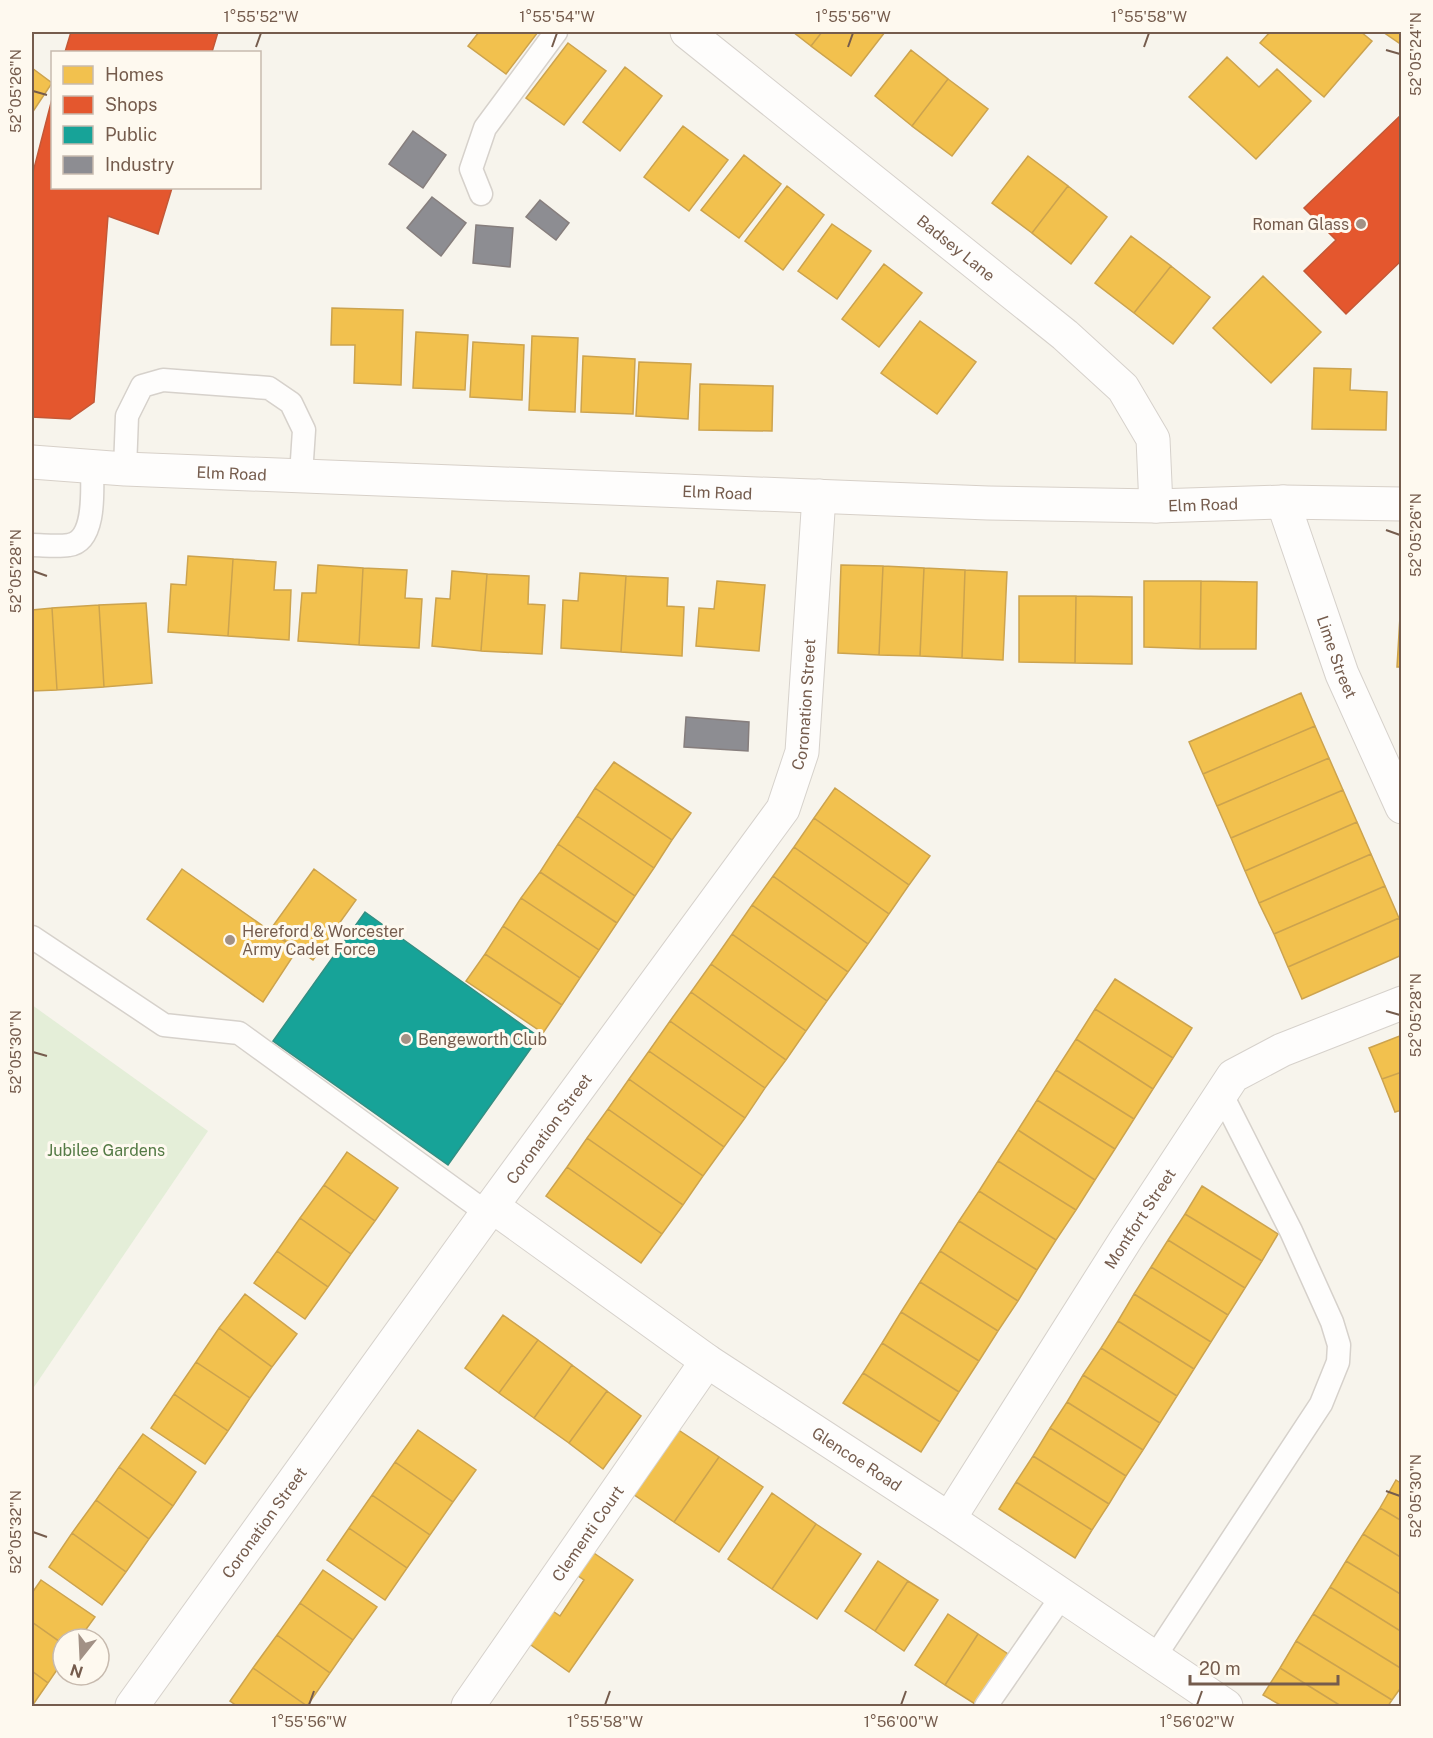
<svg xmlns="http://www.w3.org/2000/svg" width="1433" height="1738" font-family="'Public Sans',sans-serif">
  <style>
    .green { fill: #e4eed8 }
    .homes { fill: #f2c14e; stroke: #cca34e; stroke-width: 1.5 }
    .shops { fill: #e4572e; stroke: #c35837; stroke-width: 1.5 }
    .public { fill: #17a398; stroke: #338e82; stroke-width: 1.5 }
    .industry { fill: #8d8d92; stroke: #867e7d; stroke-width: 1.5 }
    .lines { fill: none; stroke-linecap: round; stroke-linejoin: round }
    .lane-casing { stroke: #d6d1cb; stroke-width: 25 }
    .street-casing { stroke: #d6d1cb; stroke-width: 35 }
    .secondary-casing { stroke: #d7d0c8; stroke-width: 35 }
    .lane { stroke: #fefdfc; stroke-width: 22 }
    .street { stroke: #fefdfc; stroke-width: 33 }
    .secondary { stroke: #fefdfc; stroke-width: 33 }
    .ticks { fill: none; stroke: #755c4d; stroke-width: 2 }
    .poi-dot { fill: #a29185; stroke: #fef9ef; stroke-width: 2 }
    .labels { text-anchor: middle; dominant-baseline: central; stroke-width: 6; stroke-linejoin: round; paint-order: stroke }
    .poi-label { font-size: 16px; fill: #755c4d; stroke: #fef9ef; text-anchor: start }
    .street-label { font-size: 16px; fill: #755c4d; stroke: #fef9ef }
    .park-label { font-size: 16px; fill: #547a45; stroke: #fef9ef }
    .neatline { fill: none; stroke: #755c4d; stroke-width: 2 }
    .ticks-label { font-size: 15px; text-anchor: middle; fill: #755c4d }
  </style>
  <rect width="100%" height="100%" fill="#f7f4ec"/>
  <path class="green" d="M32,1005l176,126 -176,259z"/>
  <path class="homes" d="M479,32h59l-32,42 -38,-28z
    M793,32h29l-11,14z
    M822,32h63l-34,44 -40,-30z
    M1270,32h91l11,9 -48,56 -64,-54z
    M1383,32h19v13z
    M568,43l38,28 -42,54 -38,-27z
    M911,50l37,29 -36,47 -37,-30z
    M1227,57l32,30 18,-18 34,32 -55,58 -67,-62z
    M625,67l37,29 -42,55 -37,-29z
    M32,68l20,15 -20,30z
    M948,79l40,30 -36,47 -40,-30z
    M683,126l45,34 -39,51 -45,-34z
    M744,155l37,29 -42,54 -38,-28z
    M1028,156l40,30 -36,47 -40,-30z
    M787,186l37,29 -41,55 -38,-29z
    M1068,186l39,31 -36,47 -39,-31z
    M832,224l39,27 -34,48 -39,-28z
    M1131,236l40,30 -37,47 -39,-30z
    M884,264l38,29 -43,54 -37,-28z
    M1171,266l39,31 -37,47 -39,-31z
    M1263,276l58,56 -50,51 -58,-55z
    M332,308l71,2 -2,75 -47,-2 1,-38h-24z
    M920,321l56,41 -39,52 -56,-41z
    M416,332l52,3 -3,55 -52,-2z
    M532,336l46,2 -3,74 -46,-2z
    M473,342l51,3 -2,55 -52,-3z
    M583,356l52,3 -2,55 -52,-2z
    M639,362l52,2 -3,55 -52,-3z
    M1314,368l37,1 -1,21 37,2 -1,38 -74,-1z
    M700,384l73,2 -1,45 -73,-1z
    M188,556l45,3 -5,77 -60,-4 3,-48 15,1z
    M233,559l43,3 -2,28h17l-2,50 -61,-4z
    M318,565l45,3 -4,77 -61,-4 4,-48h14z
    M841,565l42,1 -4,89 -41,-2z
    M883,566l41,2 -4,88 -41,-1z
    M363,568l44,2 -2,28 17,1 -3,49 -60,-3z
    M924,568l41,2 -3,88 -42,-2z
    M965,570l42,2 -4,88 -41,-2z
    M452,571l35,3 -6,77 -49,-5 4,-48 14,1z
    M580,573l46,3 -5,76 -60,-4 2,-48 15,1z
    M487,574l42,2 -1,28 17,1 -3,49 -61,-3z
    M626,576l42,2 -1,28 17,1 -2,49 -61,-4z
    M717,581l48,4 -6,66 -63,-5 3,-38 15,1z
    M1144,581h57l-1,68 -56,-2z
    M1201,581l56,1 -1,67h-56z
    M1402,583v84h-5z
    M1019,596h57l-1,67 -56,-1z
    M1076,596l56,1v67l-57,-1z
    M146,603l6,80 -48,4 -5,-82z
    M99,605l5,82 -47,3 -5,-82z
    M52,608l5,82 -25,1v-81z
    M1301,693l14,33 -112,48 -14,-32z
    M1315,726l14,32 -112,48 -14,-32z
    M1329,758l14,32 -112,48 -14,-32z
    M614,762l77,51 -19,27 -77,-52z
    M595,788l77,52 -18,28 -77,-52z
    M835,788l95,68 -21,29 -95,-67z
    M1343,790l14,32 -112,49 -14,-33z
    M577,816l77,52 -19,28 -77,-52z
    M814,818l95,67 -20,29 -95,-67z
    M1357,822l14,32 -112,49 -14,-32z
    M558,844l77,52 -18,27 -77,-51z
    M794,847l95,67 -21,30 -95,-68z
    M1371,854l14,32 -111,48 -15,-31z
    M182,869l115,81 -34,52 -116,-83z
    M314,869l42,31 -43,60 -43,-30z
    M540,872l77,51 -18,27 -78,-52z
    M773,876l95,68 -20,28 -96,-67z
    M1385,886l14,32 -111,49 -14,-33z
    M521,898l78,52 -19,28 -77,-52z
    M752,905l96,67 -21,29 -95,-67z
    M1399,918l3,5v32l-100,44 -14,-32z
    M503,926l77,52 -18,27 -77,-51z
    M732,934l95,67 -21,30 -95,-67z
    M485,954l77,51 -19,28 -77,-52z
    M711,964l95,67 -20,29 -95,-68z
    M1115,979l77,49 -19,30 -78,-49z
    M691,992l95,68 -21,28 -95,-67z
    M1095,1009l78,49 -20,31 -77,-50z
    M670,1021l95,67 -20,30 -96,-67z
    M1402,1035v37l-20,7 -13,-31z
    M1076,1039l77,50 -19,30 -78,-49z
    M649,1051l96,67 -21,29 -95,-68z
    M1056,1070l78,49 -19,30 -78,-49z
    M1402,1072v38l-7,2 -13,-33z
    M629,1079l95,68 -21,29 -95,-67z
    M1037,1100l78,49 -20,31 -77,-50z
    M608,1109l95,67 -20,29 -96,-67z
    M1018,1130l77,50 -19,30 -78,-49z
    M587,1138l96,67 -21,29 -95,-67z
    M347,1152l51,36 -23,33 -51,-36z
    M998,1161l78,49 -20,30 -77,-49z
    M567,1167l95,67 -21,29 -95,-67z
    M324,1185l51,36 -24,33 -51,-36z
    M1202,1186l76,48 -16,27 -77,-47z
    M979,1191l77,49 -19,30 -78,-49z
    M1185,1214l77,47 -17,27 -77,-48z
    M300,1218l51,36 -23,33 -51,-36z
    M959,1221l78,49 -19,31 -78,-50z
    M1168,1240l77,48 -17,27 -77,-48z
    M277,1251l51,36 -23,32 -51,-36z
    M940,1251l78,50 -20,30 -78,-49z
    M1151,1267l77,48 -17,27 -77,-48z
    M920,1282l78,49 -19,30 -78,-49z
    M245,1294l52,40 -25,33 -53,-39z
    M1134,1294l77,48 -17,27 -76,-48z
    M901,1312l78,49 -20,31 -77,-49z
    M503,1315l35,25 -39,53 -34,-25z
    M1118,1321l76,48 -17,27 -76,-48z
    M219,1328l53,39 -22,31 -54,-36z
    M538,1340l34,25 -38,53 -35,-25z
    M882,1343l77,49 -19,30 -77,-49z
    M1101,1348l76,48 -17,27 -77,-48z
    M196,1362l54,36 -22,33 -54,-37z
    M572,1365l35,26 -38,52 -35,-25z
    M863,1373l77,49 -19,30 -78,-49z
    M1083,1375l77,48 -17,27 -76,-48z
    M607,1391l34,25 -38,53 -34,-26z
    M174,1394l54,37 -23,33 -54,-36z
    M1067,1402l76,48 -17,26 -76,-48z
    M674,1427l45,30 -45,65 -44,-30z
    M1050,1428l76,48 -17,28 -76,-48z
    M418,1430l58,40 -23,32 -58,-40z
    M143,1434l53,38 -23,34 -54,-39z
    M1033,1456l76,48 -17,26 -76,-48z
    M719,1457l44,30 -44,65 -45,-30z
    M395,1462l58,40 -23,33 -58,-40z
    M119,1467l54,39 -24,33 -53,-39z
    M1396,1480l6,4v37l-22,-13z
    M1016,1482l76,48 -17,28 -76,-49z
    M772,1493l44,31 -44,65 -44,-30z
    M372,1495l58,40 -23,33 -58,-40z
    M96,1500l53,39 -23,33 -54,-39z
    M1380,1508l22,13v37l-39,-24z
    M816,1524l45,30 -44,65 -45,-30z
    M349,1528l58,40 -22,32 -58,-40z
    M72,1533l54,39 -24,33 -53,-38z
    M1363,1534l39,24v37l-56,-34z
    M588,1549l45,31 -64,92 -45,-32 23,-33 13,9 24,-36 -12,-8z
    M878,1561l30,20 -33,50 -30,-20z
    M1346,1561l56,34v37l-72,-45z
    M323,1570l54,37 -24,33 -53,-37z
    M41,1580l54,37 -16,22h-16v5l-31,-22v-29z
    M908,1581l30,19 -34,51 -29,-20z
    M1330,1587l72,45v37l-89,-55z
    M300,1603l53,37 -23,33 -53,-38z
    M948,1614l30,20 -33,51 -30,-20z
    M1313,1614l89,55v17l-10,14 -96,-59z
    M32,1622l31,22v17l-15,22 -16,-12z
    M978,1634l30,20 -33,50 -30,-19z
    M277,1635l53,38 -23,33 -54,-38z
    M1296,1641l96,59 -4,6h-47l-61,-38z
    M253,1668l54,38h-70l-7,-5z
    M1280,1668l61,38h-59l-19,-11z
    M32,1671l16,12 -16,23z"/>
  <path class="shops" d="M71,32h147l-6,20h-147z
    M52,99v89h120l-14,46 -50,-18 -14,186 -24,17 -38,-2v-241z
    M1402,114v146l-56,54 -42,-43 32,-31 -32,-32z"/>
  <path class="public" d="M365,912l174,125 -91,128 -175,-124z"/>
  <path class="industry" d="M413,131l33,24 -23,33 -34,-24z
    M432,197l34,26 -25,33 -34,-28z
    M540,200l29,23 -13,17 -30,-23z
    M476,225l37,3 -3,39 -37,-4z
    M686,717l63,5 -1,29 -64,-4z"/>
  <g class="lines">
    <defs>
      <path id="lane" d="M481,194l-10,-25 14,-41 71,-96
        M125,469l2,-53 15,-30 21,-6 106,8 22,15 13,27 -3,45
        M32,545c11,0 25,2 37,0 28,-4 23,-58 23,-79
        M32,937l132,88 75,8 248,180
        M1154,1658l167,-254 17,-42 1,-17 -7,-23 -41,-91 -70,-138
        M986,1706l76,-110"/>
      <g id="street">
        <path id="s1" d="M687,32l378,303 58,53 30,51 3,67"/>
        <path id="s2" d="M1283,502l59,172 60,133"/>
        <path id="s3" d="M492,1206l215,155 242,158 277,187"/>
        <path id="s4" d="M949,1519l177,-280 107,-163 49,-26 120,-47"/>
        <path id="s5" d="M132,1706l360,-500 291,-397 19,-57 17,-256"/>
        <path id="s6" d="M468,1706l239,-345"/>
      </g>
      <g id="secondary">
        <path id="s7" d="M32,462l93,7 863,34 168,3 127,-4 119,2"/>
      </g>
    </defs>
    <use href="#lane" class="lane-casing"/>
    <use href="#street" class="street-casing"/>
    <use href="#secondary" class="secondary-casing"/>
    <use href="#lane" class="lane"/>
    <use href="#street" class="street"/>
    <use href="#secondary" class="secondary"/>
  </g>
  <path class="ticks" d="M256,47l5,-14M552,47l5,-14M848,47l5,-14M1144,47l5,-14M1386,50l14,4M33,91l14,4M1386,530l14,5M33,571l14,5M1386,1011l14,4M33,1052l14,4M1386,1491l14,5M33,1532l14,5M309,1705l5,-14M605,1705l5,-14M901,1705l5,-14M1197,1705l5,-14"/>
  <g class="poi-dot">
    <circle cx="1361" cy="224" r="6"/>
    <circle cx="230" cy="940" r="6"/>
    <circle cx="406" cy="1039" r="6"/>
  </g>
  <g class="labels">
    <g class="poi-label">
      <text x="1349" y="224" text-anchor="end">Roman Glass</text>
      <text x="242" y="931">Hereford &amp; Worcester<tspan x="242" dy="18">Army Cadet Force</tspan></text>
      <text x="418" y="1039">Bengeworth Club</text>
    </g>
    <g class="street-label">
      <text stroke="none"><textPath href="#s1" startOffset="345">Badsey Lane</textPath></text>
      <text stroke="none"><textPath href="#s7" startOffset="200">Elm Road</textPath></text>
      <text stroke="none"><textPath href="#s7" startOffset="686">Elm Road</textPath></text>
      <text stroke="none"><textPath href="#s7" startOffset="1172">Elm Road</textPath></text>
      <text stroke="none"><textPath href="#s2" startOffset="164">Lime Street</textPath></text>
      <text stroke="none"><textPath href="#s5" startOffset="1216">Coronation Street</textPath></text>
      <text stroke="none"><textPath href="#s5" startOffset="712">Coronation Street</textPath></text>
      <text stroke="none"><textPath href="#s4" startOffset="356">Montfort Street</textPath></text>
      <text stroke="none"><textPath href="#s3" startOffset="444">Glencoe Road</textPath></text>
      <text stroke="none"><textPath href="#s5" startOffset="226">Coronation Street</textPath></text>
      <text stroke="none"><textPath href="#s6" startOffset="210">Clementi Court</textPath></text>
    </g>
    <g class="park-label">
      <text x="106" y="1150">Jubilee Gardens</text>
    </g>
  </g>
  <rect width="1433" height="1738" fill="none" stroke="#fef9ef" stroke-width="66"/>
  <rect x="51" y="51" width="210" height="138" fill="#fef9ef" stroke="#c7baae" stroke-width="1.5"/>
  <rect x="63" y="66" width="30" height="18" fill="#f2c14e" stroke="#c7baae" stroke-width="1.5"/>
  <text x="105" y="81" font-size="18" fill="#755c4d">Homes</text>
  <rect x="63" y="96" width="30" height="18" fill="#e4572e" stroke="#c7baae" stroke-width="1.5"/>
  <text x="105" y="111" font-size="18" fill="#755c4d">Shops</text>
  <rect x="63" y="126" width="30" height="18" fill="#17a398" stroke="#c7baae" stroke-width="1.5"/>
  <text x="105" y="141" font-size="18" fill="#755c4d">Public</text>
  <rect x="63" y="156" width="30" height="18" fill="#8d8d92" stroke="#c7baae" stroke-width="1.5"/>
  <text x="105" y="171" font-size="18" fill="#755c4d">Industry</text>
  <g transform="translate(81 1657) rotate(198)"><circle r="28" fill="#fef9ef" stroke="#c7baae" stroke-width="1.5"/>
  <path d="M0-4.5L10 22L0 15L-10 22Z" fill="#a29185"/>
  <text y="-9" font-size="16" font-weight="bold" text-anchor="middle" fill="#755c4d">N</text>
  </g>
  <path d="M1190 1675v9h148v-9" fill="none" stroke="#755c4d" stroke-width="3"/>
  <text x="1199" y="1675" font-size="18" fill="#755c4d" stroke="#fef9ef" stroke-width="4.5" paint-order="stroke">20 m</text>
  <rect x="33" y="33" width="1367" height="1672" class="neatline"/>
  <g class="ticks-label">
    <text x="261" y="22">1°55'52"W</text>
    <text x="557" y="22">1°55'54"W</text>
    <text x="853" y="22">1°55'56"W</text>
    <text x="1149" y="22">1°55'58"W</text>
    <text transform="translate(1416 54) rotate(-90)" y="5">52°05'24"N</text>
    <text transform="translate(16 91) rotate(-90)" y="5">52°05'26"N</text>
    <text transform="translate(1416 535) rotate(-90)" y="5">52°05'26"N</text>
    <text transform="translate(16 571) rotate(-90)" y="5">52°05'28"N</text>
    <text transform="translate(1416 1015) rotate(-90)" y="5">52°05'28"N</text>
    <text transform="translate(16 1052) rotate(-90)" y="5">52°05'30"N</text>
    <text transform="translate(1416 1496) rotate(-90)" y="5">52°05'30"N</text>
    <text transform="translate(16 1532) rotate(-90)" y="5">52°05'32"N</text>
    <text x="309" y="1727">1°55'56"W</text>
    <text x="605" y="1727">1°55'58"W</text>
    <text x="901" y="1727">1°56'00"W</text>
    <text x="1197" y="1727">1°56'02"W</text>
  </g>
</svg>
